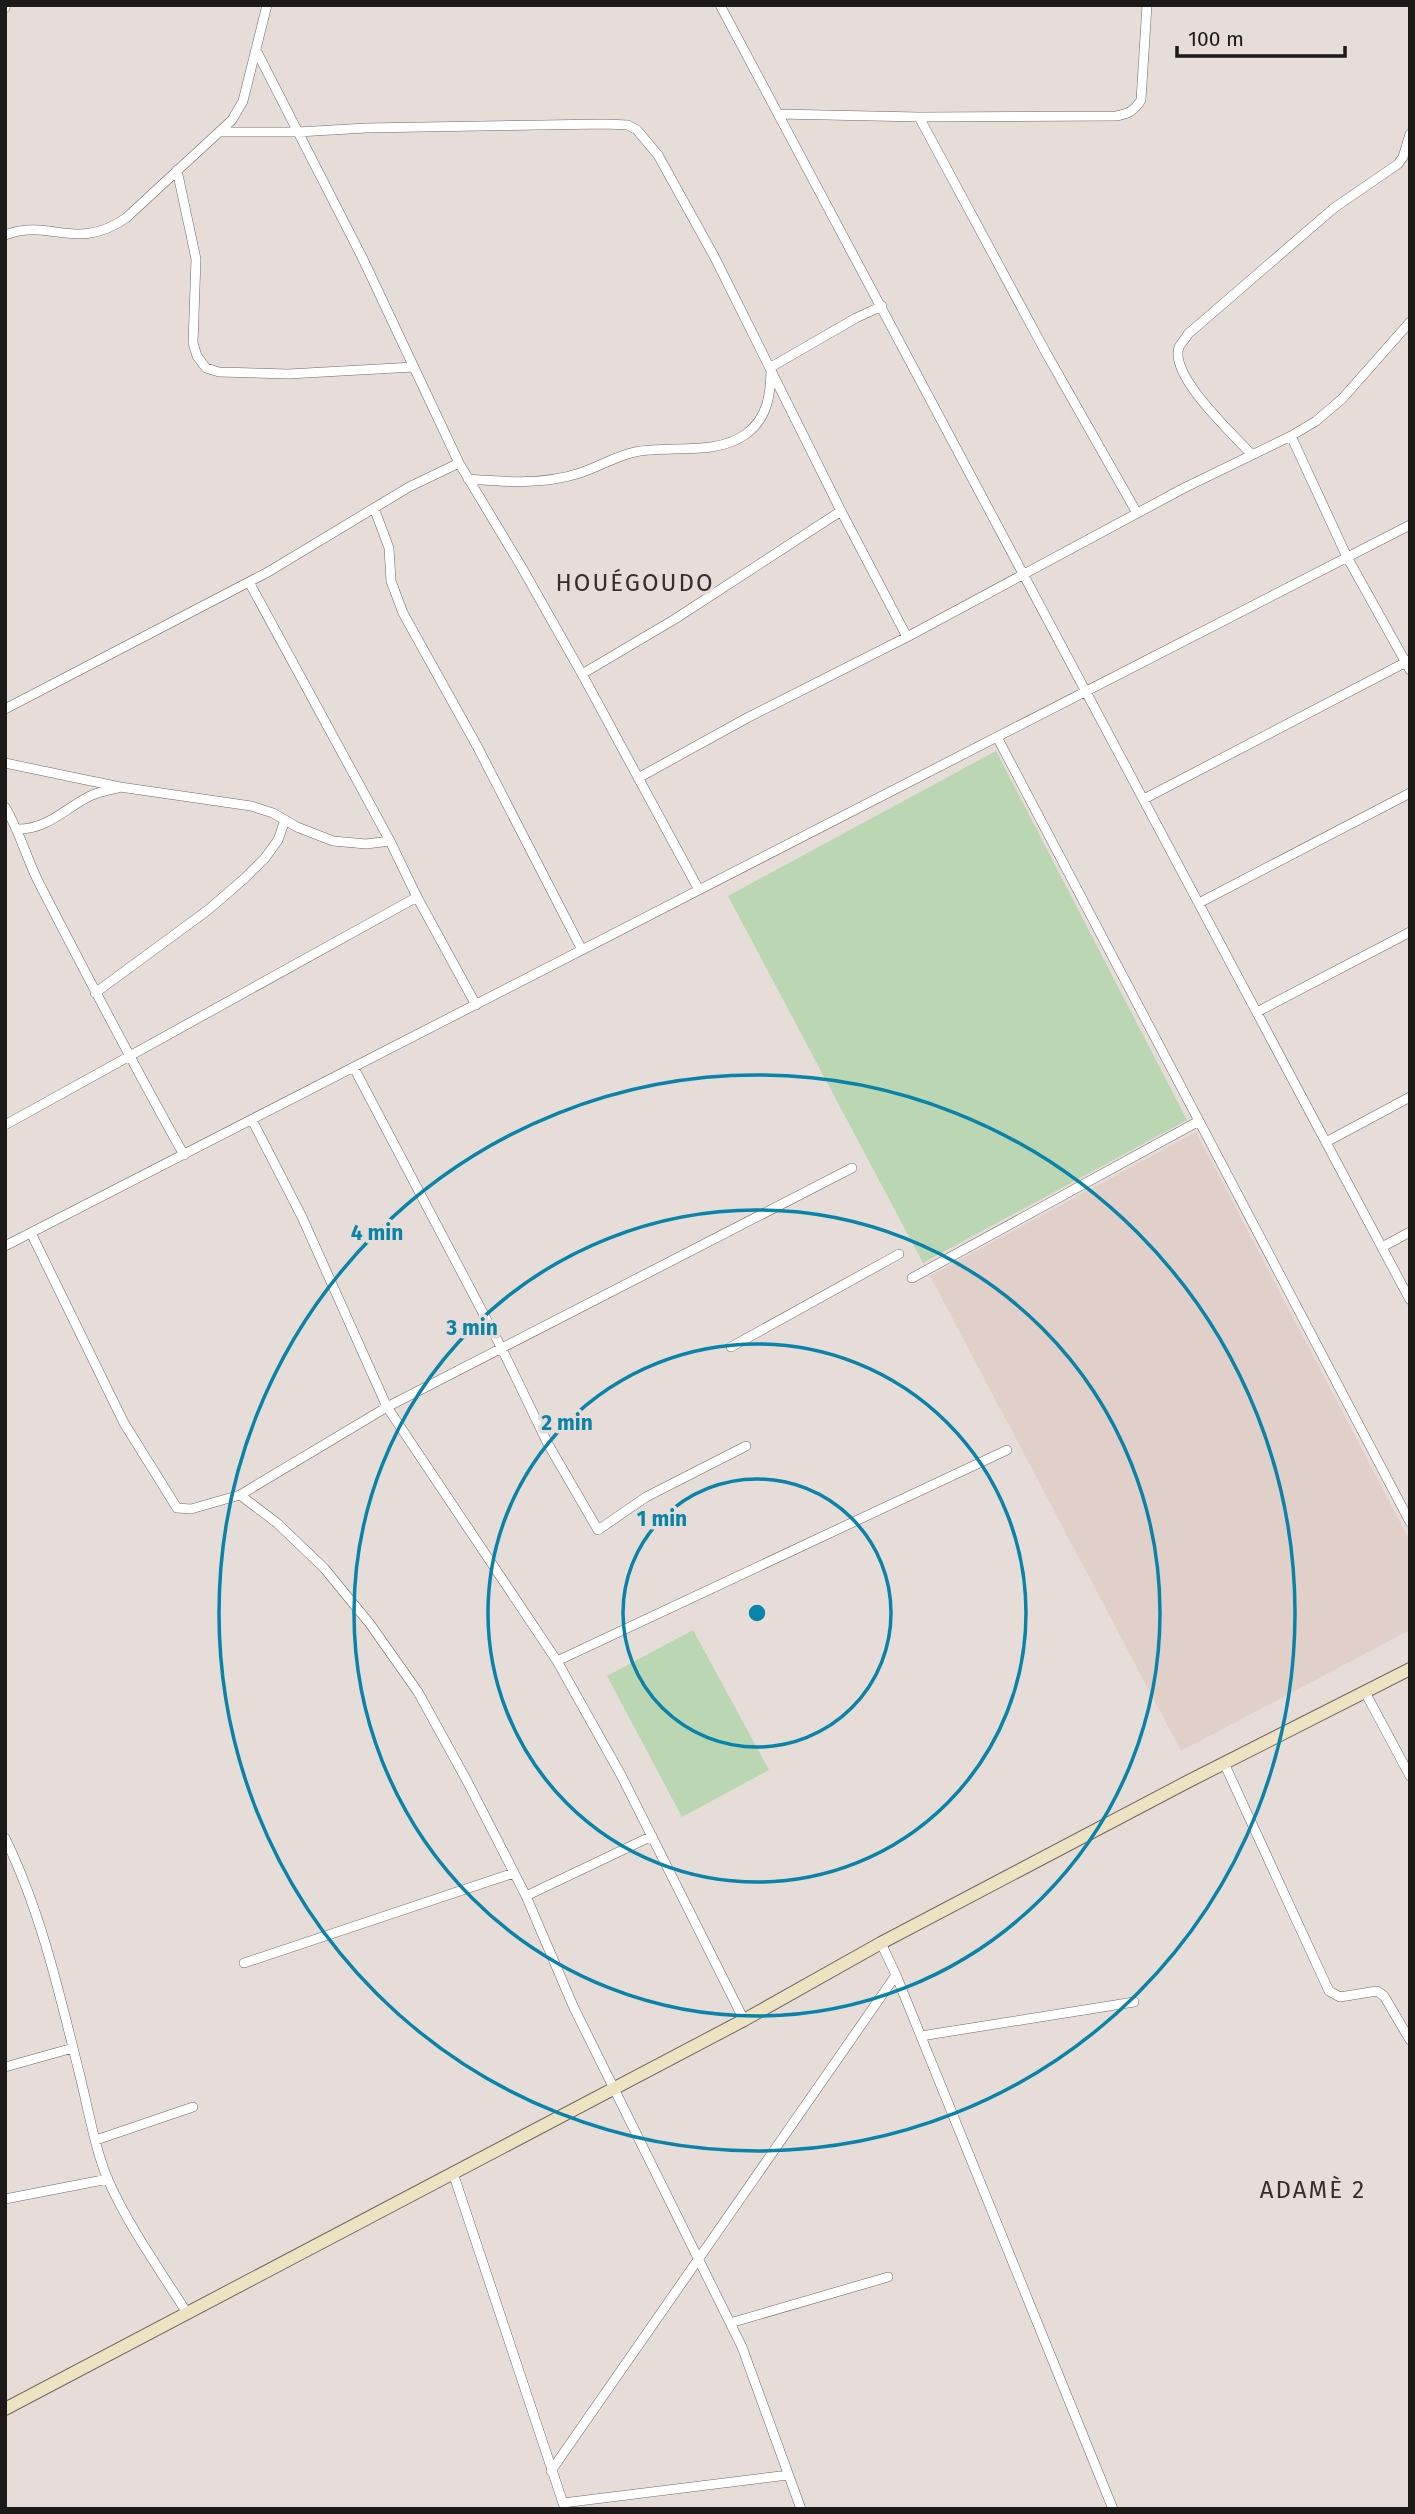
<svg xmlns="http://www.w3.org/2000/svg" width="1415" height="2514" font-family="'Fira Sans',sans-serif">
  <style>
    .built { fill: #e1d0c9 }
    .green { fill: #bad6b3 }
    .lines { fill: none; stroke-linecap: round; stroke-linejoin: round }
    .street-casing { stroke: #716865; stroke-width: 10 }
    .secondary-casing { stroke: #716865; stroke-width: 14 }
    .street { stroke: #fff; stroke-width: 9 }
    .secondary { stroke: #ede3c3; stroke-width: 12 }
    .ring { fill: none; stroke: #0983a8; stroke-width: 3.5 }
    .labels { text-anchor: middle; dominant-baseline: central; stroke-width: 7; stroke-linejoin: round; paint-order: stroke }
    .quarter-label { font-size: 24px; letter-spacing: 2px; fill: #352e2b; stroke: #e6ddd9 }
    .centre { fill: #0983a8; stroke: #e6ddd9; stroke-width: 3.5 }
    .ring-label { font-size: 21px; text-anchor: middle; font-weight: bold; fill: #0983a8; stroke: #e6ddd9; stroke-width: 7; stroke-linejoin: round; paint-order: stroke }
  </style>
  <rect width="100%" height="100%" fill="#e6ddd9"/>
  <path class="built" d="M1196,1132l214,409v89l-229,121 -251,-475z"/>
  <path class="green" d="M996,751l191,369 -264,143 -195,-367z
    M693,1630l76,140 -87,47 -75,-141z"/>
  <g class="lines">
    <defs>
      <path id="street" d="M720,5l690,1295
        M5,8l1,-3
        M256,50l106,207 97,206 62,103 61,108 117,216
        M779,114l140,3 197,-1c12,-2 18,-5 25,-16l6,-95
        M919,117l126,234 92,162
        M221,132h77l68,-4 239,-4 23,1 9,5 21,25 57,103 126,253 66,126
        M177,170l19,89 -3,84 4,13 9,12 13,4 69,2 126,-7
        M5,235c45,-18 70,18 121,-17l106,-98 11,-19 24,-96
        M1291,436l56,121 63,113
        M1252,455c-19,-21 -83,-79 -73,-108 2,-4 7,-9 9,-13l146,-126 64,-44 5,-7 7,-23
        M468,479c38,3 75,6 112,-6 18,-6 36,-17 55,-21 35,-7 81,4 111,-18 22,-16 25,-41 25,-67l85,-49 26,-12
        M374,508l15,40 2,33 12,32 74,133 105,204
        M249,582l141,259 27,56 59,108
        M582,674l93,-55 166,-108
        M5,709l263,-137 141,-85 50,-24
        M997,737l413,785
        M5,763l115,24 131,19 22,7 24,14 36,14 33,3 24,-3
        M638,778l109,-60 160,-81 277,-149 107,-52 25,-15 26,-22 68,-77
        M1144,799l266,-139
        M5,807c15,25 22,53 35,78 47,91 94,181 144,270
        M18,829c30,0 46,-20 72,-33 8,-4 19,-6 28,-8
        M1199,903l211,-110
        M95,993l113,-83 37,-32 20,-20 13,-18 7,-20
        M1257,1012l153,-80
        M354,1068l148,281 46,95 50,86 48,-33 100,-51
        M252,1120l50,97 85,190 465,-239
        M5,1125l412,-228
        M1326,1142l84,-45
        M31,1233l93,190 53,85 14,1 49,-14 147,-88 170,254 64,114 123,245
        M5,1246l1405,-721
        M1382,1247l28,-15
        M912,1278l287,-157
        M731,1347l168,-93
        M240,1495l37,28 47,45 46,56 48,68 49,89 59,115 48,112 168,339 59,162
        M557,1661l450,-211
        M1365,1692l45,84
        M1224,1763l105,228 11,6 37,-6 7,5 26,44
        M5,1838c36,74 54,154 74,234 9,35 15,74 29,108 21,47 52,90 79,133
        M526,1896l126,-60
        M881,1943l15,32 217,534
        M244,1963l270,-90
        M921,2036l213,-34
        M5,2067l68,-19
        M96,2140l97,-33
        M453,2173l112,336
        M5,2199l103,-20
        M730,2323l158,-46
        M551,2471l345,-496
        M563,2503l225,-28"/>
      <path id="secondary" d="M5,2409l739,-389 137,-77 308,-162 221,-112"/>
    </defs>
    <use href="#street" class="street-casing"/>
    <use href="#secondary" class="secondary-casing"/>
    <use href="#street" class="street"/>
    <use href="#secondary" class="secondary"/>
  </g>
  <g class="ring">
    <circle cx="757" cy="1613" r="134"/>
    <circle cx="757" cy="1613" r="269"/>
    <circle cx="757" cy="1613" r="403"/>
    <circle cx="757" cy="1613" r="538"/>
  </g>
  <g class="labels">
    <g class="quarter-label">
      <text x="635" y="583">HOUÉGOUDO</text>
      <text x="1313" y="2190">ADAMÈ 2</text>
    </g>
  </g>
  <circle cx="757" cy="1613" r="10" class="centre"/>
  <g class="ring-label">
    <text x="377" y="1240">4 min</text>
    <text x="472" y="1335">3 min</text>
    <text x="567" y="1430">2 min</text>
    <text x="662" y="1526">1 min</text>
  </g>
  <rect width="1415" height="2514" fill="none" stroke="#1c1918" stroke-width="14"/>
  <path d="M1177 46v10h168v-10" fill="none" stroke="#1c1918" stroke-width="3.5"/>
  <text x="1188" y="46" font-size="21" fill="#1c1918" stroke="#e6ddd9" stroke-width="5" paint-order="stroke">100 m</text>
</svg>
